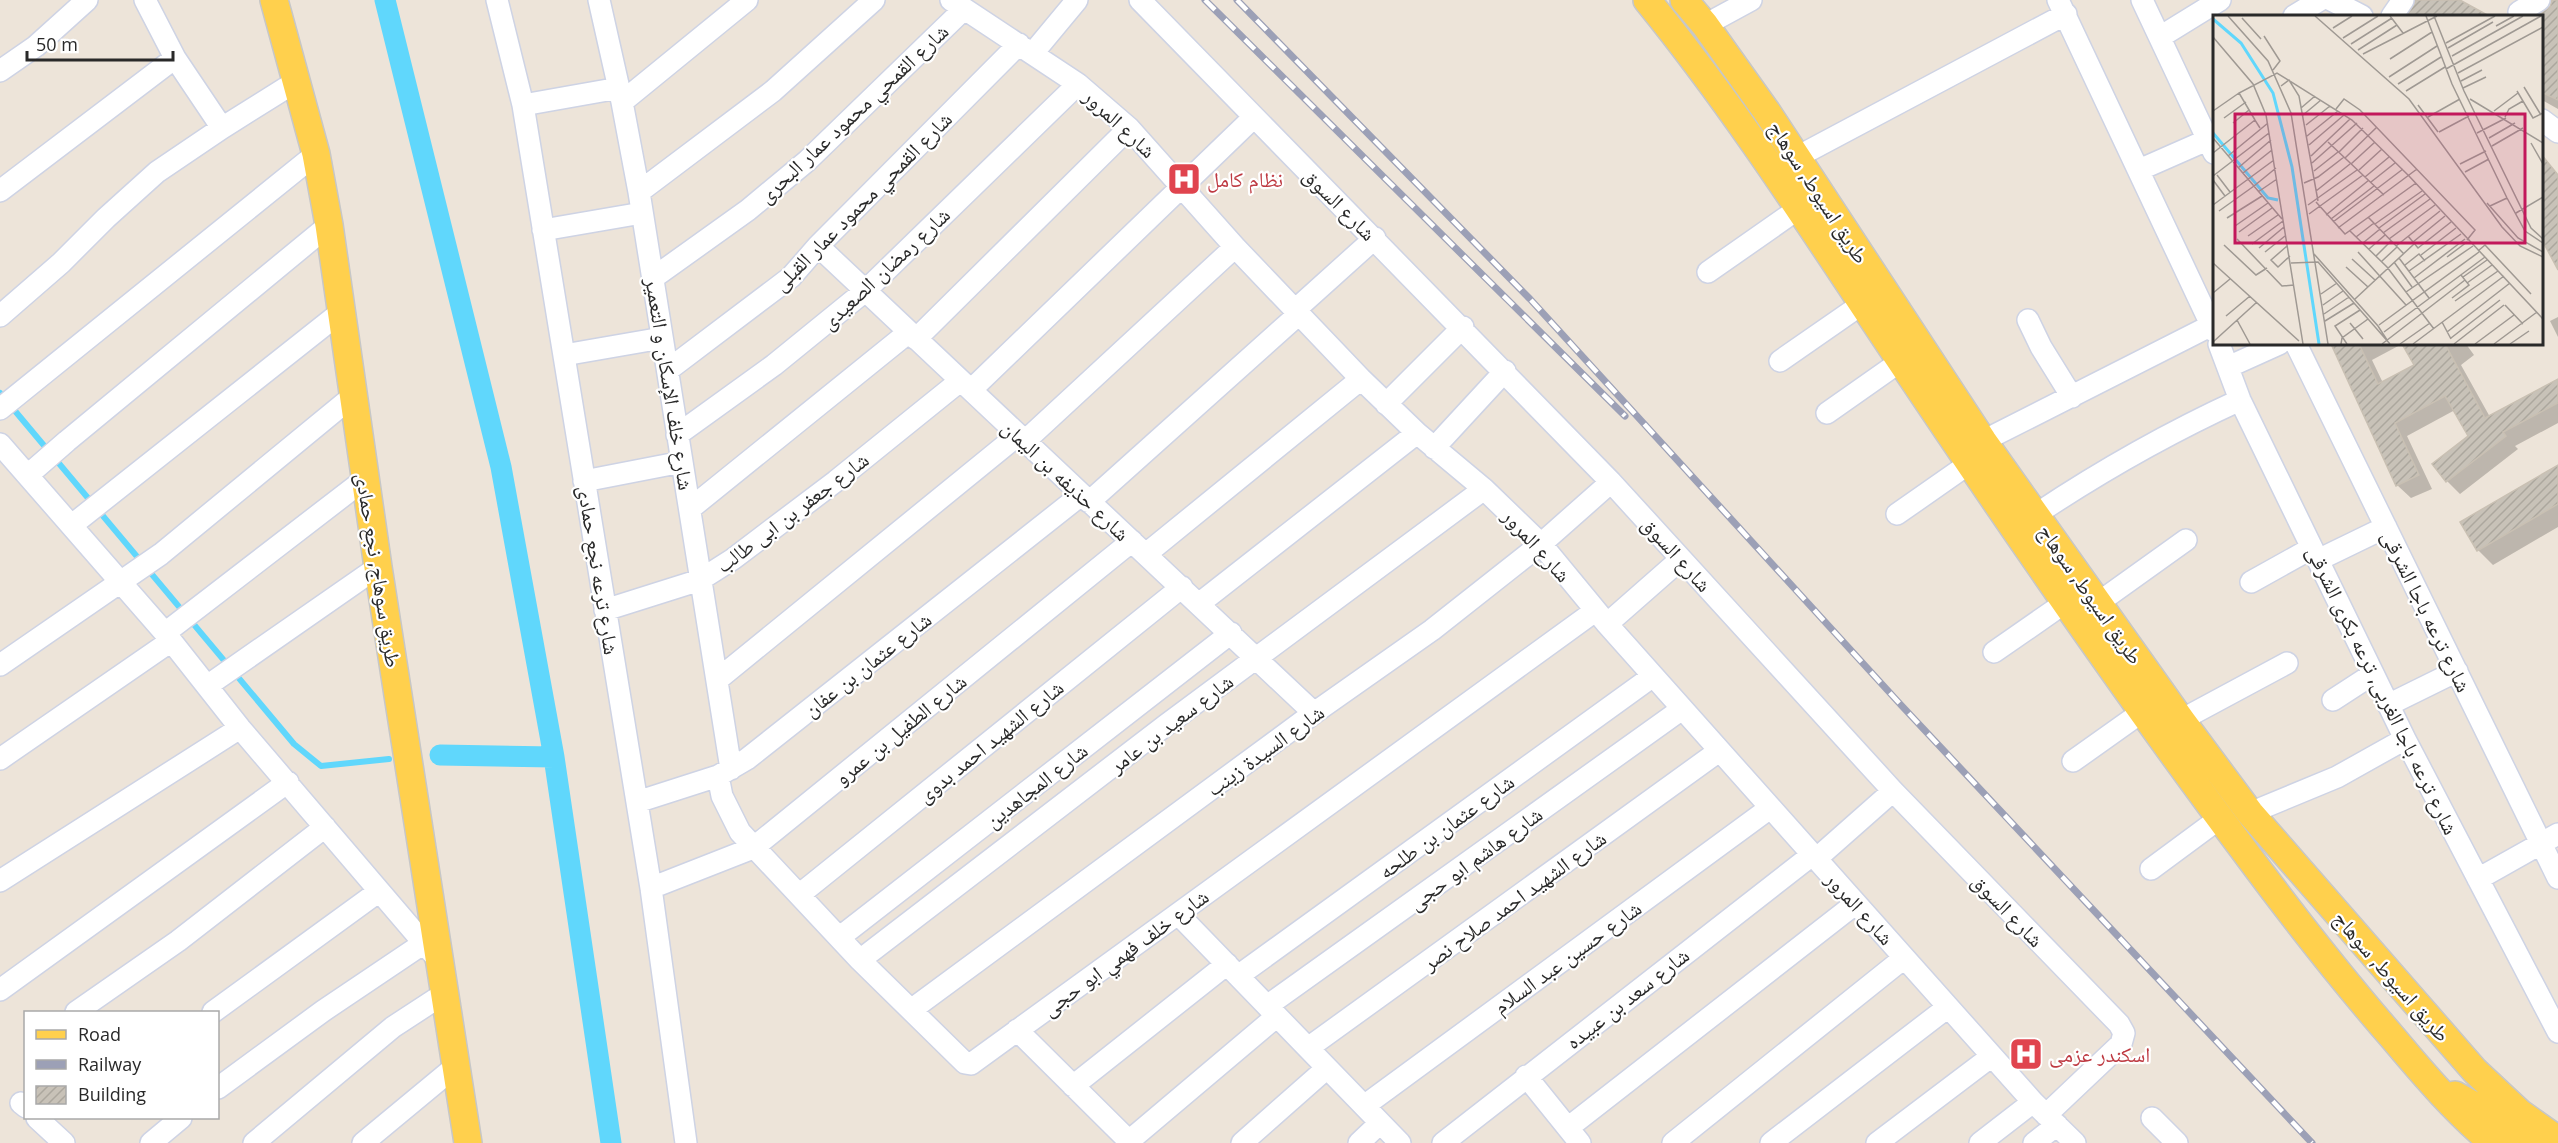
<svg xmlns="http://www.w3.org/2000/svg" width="2558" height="1143" font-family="'Open Sans','Noto Naskh Arabic',sans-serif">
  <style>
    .shadow { fill: #0003 }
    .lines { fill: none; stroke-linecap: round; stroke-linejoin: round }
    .stream { stroke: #60d7fc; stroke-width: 6 }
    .canal { stroke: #60d7fc; stroke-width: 21 }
    .building { fill: url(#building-hatch); stroke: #c9c0b3; stroke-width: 1.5 }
    .minor-casing { stroke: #ced3e4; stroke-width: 24 }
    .major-casing { stroke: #c7c7c7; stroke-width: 30 }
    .minor { stroke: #fff; stroke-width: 21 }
    .major { stroke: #ffd04d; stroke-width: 27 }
    .rail-casing { stroke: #9ca0b6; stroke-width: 7 }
    .rail { stroke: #fff; stroke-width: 4.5; stroke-dasharray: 14; stroke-linecap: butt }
    .labels { text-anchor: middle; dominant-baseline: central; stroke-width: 4.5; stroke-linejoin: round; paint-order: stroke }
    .street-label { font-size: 21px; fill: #292929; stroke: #fff }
    .health-label { font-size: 21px; fill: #be3a42; stroke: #fff; text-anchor: start }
    .inset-river { fill: none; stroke: #60d7fc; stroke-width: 3 }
    .inset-road { fill: none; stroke: #9f9993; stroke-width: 1.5 }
    .view { fill: #c2185b; fill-opacity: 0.15; stroke: #c2185b; stroke-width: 3 }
    .inset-edge { fill: none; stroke: #292929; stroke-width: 3 }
  </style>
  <defs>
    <pattern id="building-hatch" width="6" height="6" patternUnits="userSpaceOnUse" patternTransform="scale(1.5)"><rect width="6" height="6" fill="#c8c2b8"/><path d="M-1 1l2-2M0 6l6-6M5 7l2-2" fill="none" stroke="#aca79e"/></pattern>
  </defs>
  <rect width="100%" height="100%" fill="#ede4d9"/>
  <path class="shadow" d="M2418,0h38l30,16h-77z
    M2552,0h6v109l-16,-9v-84h-4l14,-10z
    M2558,317v20l-8,-16z
    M2333,344h69l-30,16 11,23 33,-18 -12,-21h62l8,11 -13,10 29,52 68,-36v42l-43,23 3,3 -58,45 -13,-13 23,-45 -15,-26 -48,26 25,53 -21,9 -14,-13z
    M2558,467v60l-65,38 -15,-15z"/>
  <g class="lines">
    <path class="stream" d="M0,393l294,351 27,22 68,-7"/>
    <path class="canal" d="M385,0l116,467 53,290 57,386
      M440,755l114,2"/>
  </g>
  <path class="building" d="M2416,0h44l29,16h-82z
    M2552,0h6v100l-17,-8v-76h-5l14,-9z
    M2541,154l17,21v95l-17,-32z
    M2331,344h28l19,40 36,-19 -12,-21h43l40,74 73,-39v24l-55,29 3,4 -60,46 -14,-18 36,-28 -23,-40 -50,27 24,52 -23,11z
    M2558,465v39l-81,47 -17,-29z"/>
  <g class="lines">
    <defs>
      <path id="minor" d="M145,0l30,58
        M497,0l26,105 128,783 35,255
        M599,0l23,102 17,90 92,577
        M951,0l127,84 51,44 106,119 126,132 56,54 67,56 57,55 66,80 426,478 42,41
        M1140,0l471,482 282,309 226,233 5,9 -3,11 -75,71
        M2058,0l156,331
        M2142,0l72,153
        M2331,0l31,16
        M2519,12l20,-12
        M2294,16l26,-16
        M2392,16l11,-16
        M1705,25l46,-25
        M2160,37l60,-37
        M1033,53l44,-53
        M0,71l36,-25 51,-46
        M622,102l125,-102
        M523,105l96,-17
        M2542,120l16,12
        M1797,157l269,-143
        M2139,170l75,-33
        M0,191l175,-133 47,70
        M639,192l134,-101 101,-91
        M543,230l99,-17
        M818,246l496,467
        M1708,272l90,-63
        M653,278l95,-68 59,-49 157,-152
        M1295,310l80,-72
        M0,316l61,-53 45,-45 51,-46 65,-44 75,-47
        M2028,320l13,27 31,50
        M916,339l213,-211
        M2219,344l21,56 165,339 153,293
        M2296,344l262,534
        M564,355l98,-17
        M1780,361l82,-57
        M2228,367l51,-23
        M668,370l123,-93 27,-31 201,-202
        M971,390l283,-273
        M1386,404l77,-77
        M0,409l316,-255
        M1827,413l74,-52
        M677,435l97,-70 91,-74 213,-207
        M1025,441l210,-194
        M1983,441l229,-116
        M0,444l165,189 75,95 200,234
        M1434,448l71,-77
        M28,475l39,-34 262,-216
        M584,481l98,-19
        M1089,502l210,-188
        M691,508l218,-176
        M1897,514l73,-51
        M2035,515c66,-44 133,-82 205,-115
        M72,525l269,-213
        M1146,554l215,-175
        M2318,560l68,-33
        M2251,582l61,-34
        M1200,603l217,-170
        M2098,603l88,-63
        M605,610l95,-30 33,-21 103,-78 124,-100
        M1607,624l74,-65
        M165,633l200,-154
        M1994,652l72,-50
        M0,665l161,-111 192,-158
        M717,680l301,-245
        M207,686l171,-119
        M2333,700l40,-26
        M2388,705l69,-34
        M2181,720l106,-57
        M0,759l171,-118
        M2073,761l69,-49
        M718,776l4,20 18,36 120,128 105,103 6,1 624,-453
        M637,802l81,-26 29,-17 334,-264
        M2250,813l87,-36 68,-38
        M1816,859l77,-68
        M2151,869l69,-51
        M2478,879l80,-45
        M0,881l240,-153
        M651,888l102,-40 379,-307
        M799,895l383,-308
        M1178,914l222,229
        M840,937l391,-304
        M860,960l306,-235 318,-236
        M1238,976l415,-300
        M0,990l288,-208
        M1267,1006l415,-297
        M911,1010l403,-297 118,-83 109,-86 70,-62
        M76,1012l102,-71 147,-114
        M213,1012l165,-120
        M1017,1030l114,113
        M1308,1048l411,-297
        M1526,1076l54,67
        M1073,1086l154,-122
        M218,1088l105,-77 101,-68
        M21,1103l5,4
        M1364,1106l406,-298
        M37,1118l27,25
        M2152,1118l25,25
        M1569,1127l286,-223
        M1129,1141l148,-125
        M151,1143l30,-25
        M254,1143l139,-116 52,-34
        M363,1143l93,-77
        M1242,1143l85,-75
        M1359,1143l21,-20
        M1443,1143l369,-288
        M1673,1143l231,-185
        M1771,1143l177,-136
        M1877,1143l115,-87
        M1980,1143l53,-41
        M2034,1143l23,-18"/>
      <path id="major" d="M274,0l42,154 13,71 49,342 90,576
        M1647,0c92,113 170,236 251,357 111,166 225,332 345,492 48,65 98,129 151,190 31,37 62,73 99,104
        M1684,0l21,25 62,87 216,329 198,279 69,93 225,258 45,42 38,27
        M2455,1095l31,17 43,31"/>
    </defs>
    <use href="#minor" class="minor-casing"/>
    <use href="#major" class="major-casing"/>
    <use href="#minor" class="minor"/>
    <use href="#major" class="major"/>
    <defs>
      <path id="rail" d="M1205,0l420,416
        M1237,0l293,299 371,406 411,438"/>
    </defs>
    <use href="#rail" class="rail-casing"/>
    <use href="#rail" class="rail"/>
  </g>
  <defs>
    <symbol id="hospital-square" viewBox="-11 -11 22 22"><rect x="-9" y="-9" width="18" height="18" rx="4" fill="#e0444e" stroke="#fff"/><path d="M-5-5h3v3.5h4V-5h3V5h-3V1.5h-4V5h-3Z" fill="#fff"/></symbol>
  </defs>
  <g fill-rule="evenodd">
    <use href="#hospital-square" x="1165" y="160" width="38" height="38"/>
    <use href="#hospital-square" x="2007" y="1035" width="38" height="38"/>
  </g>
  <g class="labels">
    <g class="street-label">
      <text transform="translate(853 113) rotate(-43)">شارع القمحي محمود عمار البحرى</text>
      <text transform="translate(1120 123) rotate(43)">شارع المرور</text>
      <text transform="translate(1819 192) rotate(57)">طريق اسيوط, سوهاج</text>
      <text transform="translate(862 201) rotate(-45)">شارع القمحي محمود عمار القبلى</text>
      <text transform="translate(1340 204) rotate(45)">شارع السوق</text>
      <text transform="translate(885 268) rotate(-43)">شارع رمضان الصعيدى</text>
      <text transform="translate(670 384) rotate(81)">شارع خلف الإسكان و التعمير</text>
      <text transform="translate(1066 480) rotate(43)">شارع حذيفه بن اليمان</text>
      <text transform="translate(792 512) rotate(-37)">شارع جعفر بن ابى طالب</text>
      <text transform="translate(1537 545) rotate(48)">شارع المرور</text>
      <text transform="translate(1677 554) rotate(48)">شارع السوق</text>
      <text transform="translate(379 570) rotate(81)">طريق سوهاج, نجع حمادى</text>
      <text transform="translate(599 570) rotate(81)">شارع ترعه نجع حمادى</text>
      <text transform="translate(2091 594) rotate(55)">طريق اسيوط, سوهاج</text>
      <text transform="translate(2427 611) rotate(64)">شارع ترعه باجا الشرقى</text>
      <text transform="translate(867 664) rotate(-38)">شارع عثمان بن عفان</text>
      <text transform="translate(2383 690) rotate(64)">شارع ترعه باجا الغربى, ترعه بكرى الشرقى</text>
      <text transform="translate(1171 723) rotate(-37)">شارع سعيد بن عامر</text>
      <text transform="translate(900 729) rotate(-39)">شارع الطفيل بن عمرو</text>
      <text transform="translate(990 741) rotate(-39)">شارع الشهيد احمد بدوى</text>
      <text transform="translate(1265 750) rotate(-36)">شارع السيدة زينب</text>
      <text transform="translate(1036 785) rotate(-38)">شارع المجاهدين</text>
      <text transform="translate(1446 826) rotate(-36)">شارع عثمان بن طلحه</text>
      <text transform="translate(1475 858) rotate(-36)">شارع هاشم ابو حجى</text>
      <text transform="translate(1514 900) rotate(-36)">شارع الشهيد احمد صلاح نصر</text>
      <text transform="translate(1860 908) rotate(48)">شارع المرور</text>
      <text transform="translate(2008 910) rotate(46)">شارع السوق</text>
      <text transform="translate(1125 952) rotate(-36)">شارع خلف فهمي ابو حجى</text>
      <text transform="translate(1567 957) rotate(-36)">شارع حسين عبد السلام</text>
      <text transform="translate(2392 976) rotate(49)">طريق اسيوط, سوهاج</text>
      <text transform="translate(1627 998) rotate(-38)">شارع سعد بن عبيده</text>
    </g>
    <g class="health-label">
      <text x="1207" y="179">نظام كامل</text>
      <text x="2049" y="1054">اسكندر عزمى</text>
    </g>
  </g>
  <g transform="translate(2213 15)">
    <rect width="330" height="330" fill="#ede4d9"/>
    <path class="inset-river" d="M0,4l28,24 32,50 19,74 27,177M0,118l55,65 10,2"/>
    <path class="inset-road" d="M15,1l40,45 23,52 37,231M102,1l94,83 93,128 18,19 23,11M177,1l13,17M213,1l26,68 55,114 18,33 18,12M221,1l30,75 67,137 12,11M29,3l19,21M283,11l18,-10M120,13l19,-12M51,21l16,25 -7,9M0,22l40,47 13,31 37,229M130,23l35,-22M233,28l49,-27M138,29l41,-26M235,33l45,-26M145,35l39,-25M150,39l74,-38M239,41l71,-40M177,44l42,-27M233,54l95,-53M245,58l85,-46M176,62l48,-31M248,66l21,-11M185,69l43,-27M68,71l8,-6 10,16 19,105M311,72l17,28M250,73l23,-11M193,76l39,-24M304,76l16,27 10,-5M257,84l73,44M205,90l20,27M88,93l14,-12M123,94l8,-10 16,11 115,120 -8,10M0,96l26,-18M281,96l24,-18M90,100l18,-15M215,102l32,-18M292,102l4,-8 14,-8M11,103l22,-16M42,105l-16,-27 38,-20 75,47 57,56 134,143M20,108l16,-13M93,110l24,-19M226,117l30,-16M264,118l29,-15M94,121l31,-25M0,123l69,81M276,123l26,-15M115,127l56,53M318,128l12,21M96,130l35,-30M279,131l31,-18M126,137l24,-24M0,138l42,-33 5,8M15,141l40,-33M98,141l39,-37M132,143l32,-31M99,148l45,-40M138,149l24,-22M247,149l26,-13M25,153l33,-28M146,155l23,-21M101,156l24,-19M252,157l24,-13M30,158l29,-23M4,160l13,17M0,161l56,-43M152,162l24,-20M0,165l12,16M158,167l24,-19M91,168l14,-6 26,-20M41,171l22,-18M103,176l34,-27M45,177l19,-13M103,187l29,32 71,-51M274,188l31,35 25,14M0,190l61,-45M95,190l49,-35M277,191l17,-8M6,196l35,-25M303,198l27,-16M96,199l54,-39M113,200l43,-35M155,202l36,37M14,203l35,-22M118,204l43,-33M120,207l70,-53M162,209l47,-33M22,211l33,-23M125,213l79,-59M166,213l46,-34M137,216l37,36 47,62M26,217l33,-24M170,218l47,-34M35,221l30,-21M195,221l10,12 33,-26M143,222l18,-14M24,224l45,47 12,-1M176,224l46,-34M200,227l32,-26M150,228l17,-14M39,229l31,-23M11,230l32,30 11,-7M74,231l-16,14 7,7 12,-11M183,231l44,-35M46,233l25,-21M156,234l16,-14M265,236l7,-6 46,49M52,237l20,-16M145,237l48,53M101,239l64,72 9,14M208,240l35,-27M163,241l15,-15M234,242l20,-15M186,243l30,40M139,244l23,21M169,246l15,-14M181,247l18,25M0,248l86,78M78,248l27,-1 72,82M192,250l14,-11 6,7M133,252l22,20M196,256l52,-37M250,262l24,-17M201,263l51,-39M254,268l25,-18M193,277l67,-46M0,278l17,-14M108,279l16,-11M239,283l17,-13 -8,-10M142,284l59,-55M242,286l43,-30M110,290l20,-14M292,290l18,19M111,299l25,-17M13,301l24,-20M24,305l13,24M112,306l29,-18M229,307l9,17M137,308l13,16M166,310l100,-73M171,317l101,-75M234,317l63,-49M238,323l49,-38M0,327l44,-40M128,329l1,-6 26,-19M134,329l-12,-18 25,-16M169,329l83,-64M187,329l30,-21M200,329l91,-68M241,329l50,-39M262,329l39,-29M281,329l43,-32M297,329l19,-13"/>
    <path class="view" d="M22,99h290v129h-290z"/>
    <rect width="330" height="330" class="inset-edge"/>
  </g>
  <rect x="24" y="1011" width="195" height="108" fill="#ffffff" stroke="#a9a9a9" stroke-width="1.5"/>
  <rect x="36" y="1030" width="30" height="9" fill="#ffd04d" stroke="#a9a9a9" stroke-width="1.5"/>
  <text x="78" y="1041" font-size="18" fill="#292929">Road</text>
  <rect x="36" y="1060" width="30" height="9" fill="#9ca0b6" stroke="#a9a9a9" stroke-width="1.5"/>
  <text x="78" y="1071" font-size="18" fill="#292929">Railway</text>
  <rect x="36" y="1086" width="30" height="18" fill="url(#building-hatch)" stroke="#a9a9a9" stroke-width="1.5"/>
  <text x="78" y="1101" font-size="18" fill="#292929">Building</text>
  <path d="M27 51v9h146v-9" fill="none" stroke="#292929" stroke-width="3"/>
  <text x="36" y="51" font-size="18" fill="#292929" stroke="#ffffff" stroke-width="4.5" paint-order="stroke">50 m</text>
</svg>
